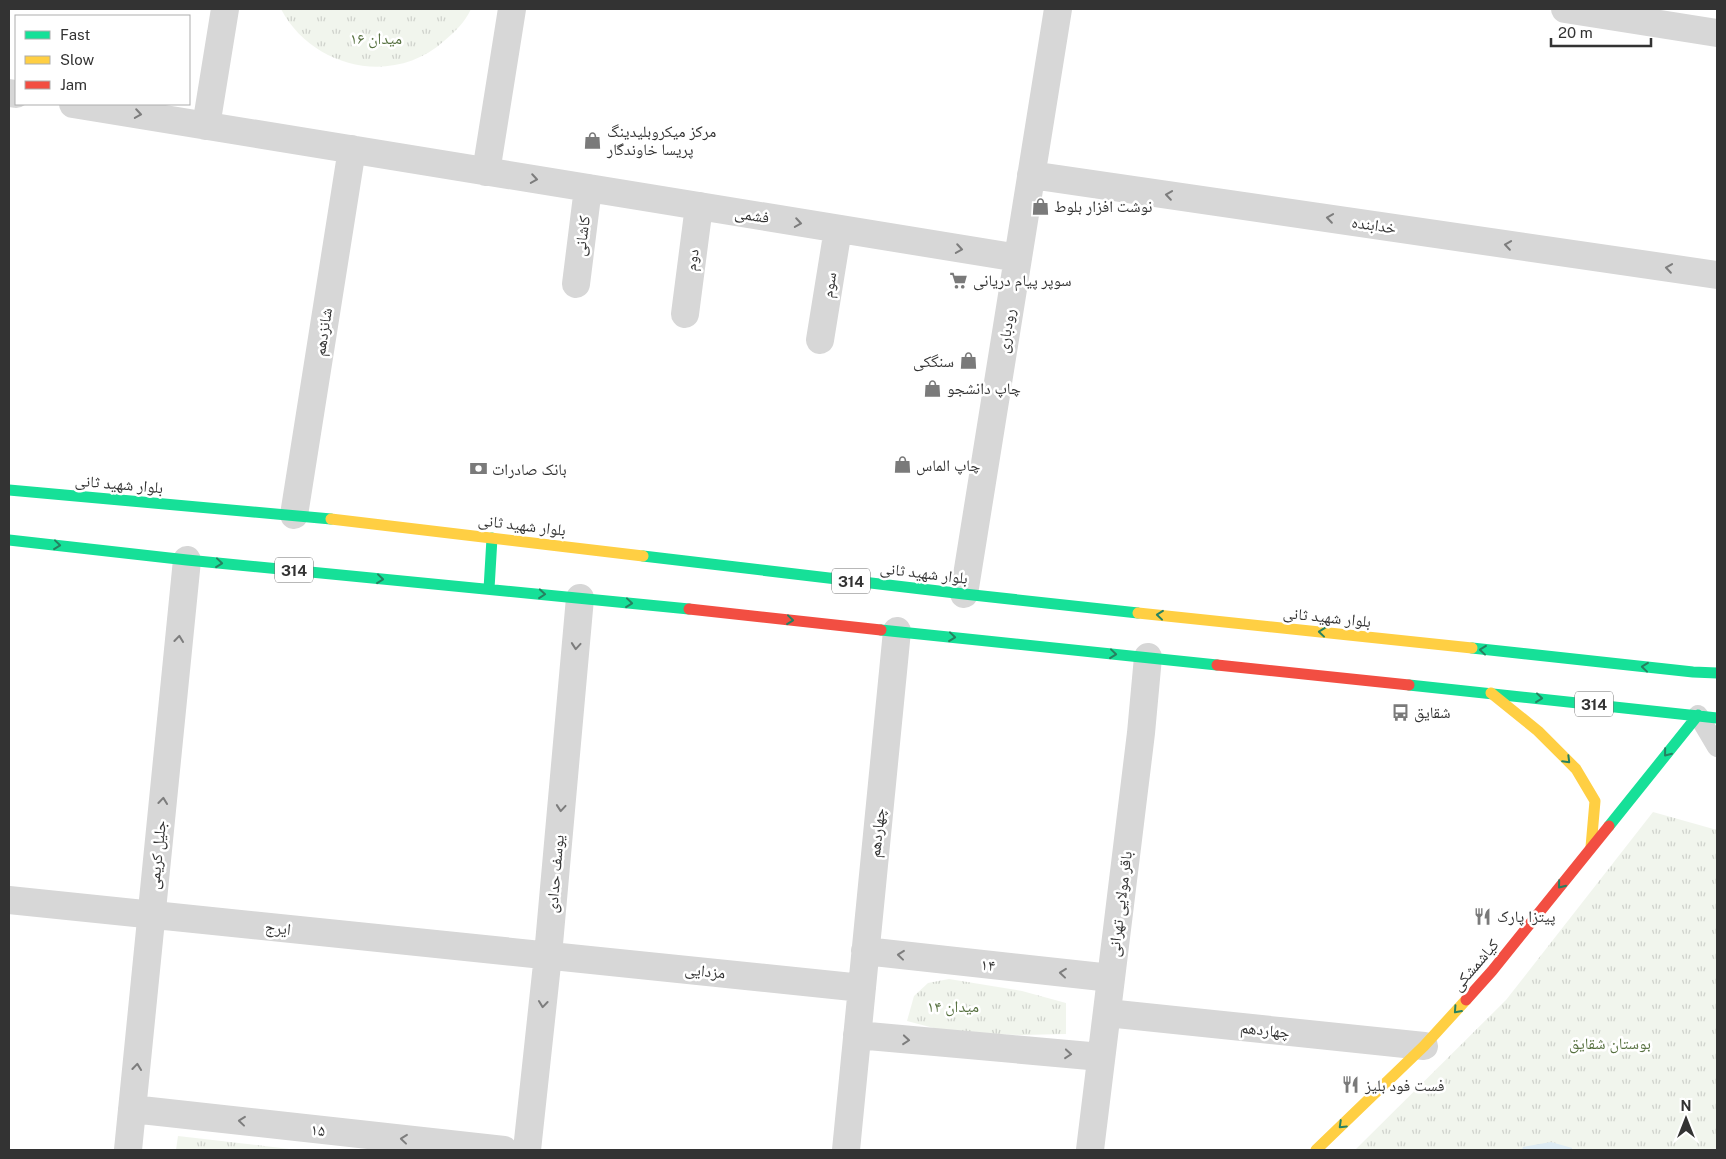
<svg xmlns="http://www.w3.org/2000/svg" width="1726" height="1159" font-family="'Public Sans','Noto Naskh Arabic',sans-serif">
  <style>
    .park { fill: url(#park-tufts) }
    .water { fill: url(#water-ripples) }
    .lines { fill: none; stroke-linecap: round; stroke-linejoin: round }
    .lane { stroke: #d7d7d7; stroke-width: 20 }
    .street { stroke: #d7d7d7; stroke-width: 28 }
    .fast { stroke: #16e098; stroke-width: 11 }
    .slow { stroke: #ffcf43; stroke-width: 11 }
    .jam { stroke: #f24e42; stroke-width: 11 }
    .oneway { stroke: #7d7d7d }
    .oneway2 { stroke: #268160 }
    .labels { text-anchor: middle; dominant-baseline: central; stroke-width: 5; stroke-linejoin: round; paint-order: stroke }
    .shield { fill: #fff; stroke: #707070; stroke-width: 1 }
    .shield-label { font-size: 15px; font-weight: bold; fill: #333 }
    .park-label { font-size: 16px; fill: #56703f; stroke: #fff }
    .poi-label { font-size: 16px; fill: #333; stroke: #fff; text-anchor: start }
    .street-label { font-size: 16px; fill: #333; stroke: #fff }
  </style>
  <defs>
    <pattern id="park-tufts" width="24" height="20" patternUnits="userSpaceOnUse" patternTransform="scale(1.25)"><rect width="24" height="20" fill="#f1f5ed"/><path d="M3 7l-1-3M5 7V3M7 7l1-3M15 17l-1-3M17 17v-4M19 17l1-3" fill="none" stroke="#cfd2cc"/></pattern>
    <pattern id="water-ripples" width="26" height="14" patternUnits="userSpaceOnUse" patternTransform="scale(1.25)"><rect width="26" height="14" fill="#ddebf3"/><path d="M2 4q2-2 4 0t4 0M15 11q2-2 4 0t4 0" fill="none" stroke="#becad1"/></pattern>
  </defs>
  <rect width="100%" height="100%" fill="#fff"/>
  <path class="park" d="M281,9h190c-6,13 -16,23 -27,32 -51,46 -132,27 -163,-32z
    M1653,812l64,18v320h-362l151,-150z
    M949,979l73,12 44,12v31l-45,1 -72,-3 -42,-11 7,-25 14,-13z
    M178,1136l120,14h-122z"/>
  <path class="water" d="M1551,1142l21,6v2h-50l1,-3z"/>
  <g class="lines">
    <path class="lane" d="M1698,715l19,32"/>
    <path class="street" d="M1565,9l152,24
      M9,93l7,1
      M73,104l945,154
      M206,126l19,-117
      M486,172l26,-163
      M1031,175l686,100
      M576,284l12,-96
      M685,314l14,-108
      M820,340l18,-111
      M294,515l58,-366
      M964,594l94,-585
      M9,900l853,88
      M865,951l246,27
      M1107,1013l317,33
      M857,1035l244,22
      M132,1109l372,41
      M128,1150l59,-590
      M527,1150l21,-195 32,-357
      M846,1150l51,-519
      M1090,1150l51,-417 7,-76"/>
    <path class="fast" d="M9,490l322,29
      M9,540l178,20 502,49
      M643,556l321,38 174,19
      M489,589l3,-51
      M881,630l336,35
      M1472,648l221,24 24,1
      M1409,685l308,33
      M1609,826l89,-111"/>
    <path class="slow" d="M331,519l312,37
      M1138,613l334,35
      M1491,693l47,38 38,38 19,32 -4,46
      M1316,1150l108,-104 42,-46"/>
    <path class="jam" d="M689,609l192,21
      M1217,665l192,20
      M1466,1000l26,-29 117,-145"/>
  </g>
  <defs><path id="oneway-chevron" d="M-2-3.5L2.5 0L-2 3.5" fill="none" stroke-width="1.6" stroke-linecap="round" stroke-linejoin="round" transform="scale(1.25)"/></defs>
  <g class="oneway">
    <use href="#oneway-chevron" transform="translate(138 114) rotate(9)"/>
    <use href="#oneway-chevron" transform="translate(534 179) rotate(9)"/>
    <use href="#oneway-chevron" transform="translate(1169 195) rotate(-172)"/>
    <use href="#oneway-chevron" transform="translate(1330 218) rotate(-172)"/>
    <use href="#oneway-chevron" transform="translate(798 223) rotate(9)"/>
    <use href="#oneway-chevron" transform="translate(1508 245) rotate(-172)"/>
    <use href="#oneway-chevron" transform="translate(959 249) rotate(9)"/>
    <use href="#oneway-chevron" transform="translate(1669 268) rotate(-172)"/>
    <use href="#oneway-chevron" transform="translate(179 639) rotate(-84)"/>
    <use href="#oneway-chevron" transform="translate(576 646) rotate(95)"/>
    <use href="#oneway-chevron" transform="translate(163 801) rotate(-84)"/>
    <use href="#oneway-chevron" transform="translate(561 808) rotate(95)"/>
    <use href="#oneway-chevron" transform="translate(901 955) rotate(-174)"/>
    <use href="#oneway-chevron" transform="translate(1063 973) rotate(-174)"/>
    <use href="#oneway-chevron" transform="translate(543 1004) rotate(96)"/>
    <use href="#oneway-chevron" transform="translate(906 1040) rotate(5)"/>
    <use href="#oneway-chevron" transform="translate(1068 1054) rotate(5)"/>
    <use href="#oneway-chevron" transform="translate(137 1067) rotate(-84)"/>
    <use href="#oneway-chevron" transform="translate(242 1121) rotate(-174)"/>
    <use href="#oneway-chevron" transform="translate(404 1139) rotate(-174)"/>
  </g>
  <g class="oneway2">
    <use href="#oneway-chevron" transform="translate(57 545) rotate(6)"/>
    <use href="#oneway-chevron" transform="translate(219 563) rotate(6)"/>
    <use href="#oneway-chevron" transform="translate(380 579) rotate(6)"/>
    <use href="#oneway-chevron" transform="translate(542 594) rotate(5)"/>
    <use href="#oneway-chevron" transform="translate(629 603) rotate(6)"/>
    <use href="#oneway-chevron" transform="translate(1160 615) rotate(-174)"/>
    <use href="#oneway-chevron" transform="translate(790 620) rotate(6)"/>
    <use href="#oneway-chevron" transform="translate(1322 632) rotate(-174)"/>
    <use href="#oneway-chevron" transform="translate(952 637) rotate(6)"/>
    <use href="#oneway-chevron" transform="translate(1483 650) rotate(-174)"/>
    <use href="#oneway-chevron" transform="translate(1113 654) rotate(6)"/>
    <use href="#oneway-chevron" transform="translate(1645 667) rotate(-174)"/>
    <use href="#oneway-chevron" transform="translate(1539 698) rotate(6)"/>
    <use href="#oneway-chevron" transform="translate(1667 753) rotate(129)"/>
    <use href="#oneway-chevron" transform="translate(1567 760) rotate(45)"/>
    <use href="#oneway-chevron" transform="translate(1561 885) rotate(129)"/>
    <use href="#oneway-chevron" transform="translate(1457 1010) rotate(132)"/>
    <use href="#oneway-chevron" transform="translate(1342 1125) rotate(136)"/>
  </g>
  <defs>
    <symbol id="shop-bare" viewBox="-9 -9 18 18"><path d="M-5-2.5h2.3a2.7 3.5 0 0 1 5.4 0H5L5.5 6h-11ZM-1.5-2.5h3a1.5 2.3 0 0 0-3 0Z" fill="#7a7a7a" stroke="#fff" stroke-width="2.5" paint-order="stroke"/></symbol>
    <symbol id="supermarket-bare" viewBox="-9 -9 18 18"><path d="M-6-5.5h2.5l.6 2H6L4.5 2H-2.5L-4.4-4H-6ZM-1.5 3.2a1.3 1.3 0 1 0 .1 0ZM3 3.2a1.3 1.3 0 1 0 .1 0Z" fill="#7a7a7a" stroke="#fff" stroke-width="2.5" paint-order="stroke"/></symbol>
    <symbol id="bank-bare" viewBox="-9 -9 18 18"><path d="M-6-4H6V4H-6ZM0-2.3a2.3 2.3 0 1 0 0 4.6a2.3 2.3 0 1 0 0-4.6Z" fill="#7a7a7a" stroke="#fff" stroke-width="2.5" paint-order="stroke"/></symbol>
    <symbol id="bus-bare" viewBox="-9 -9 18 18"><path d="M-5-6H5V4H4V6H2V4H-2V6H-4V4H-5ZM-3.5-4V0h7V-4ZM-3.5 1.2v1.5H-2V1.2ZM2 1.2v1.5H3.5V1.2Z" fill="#7a7a7a" stroke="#fff" stroke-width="2.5" paint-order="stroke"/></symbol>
    <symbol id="restaurant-bare" viewBox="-9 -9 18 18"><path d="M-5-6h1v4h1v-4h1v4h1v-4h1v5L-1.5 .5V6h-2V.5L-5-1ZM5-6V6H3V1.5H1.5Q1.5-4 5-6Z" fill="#7a7a7a" stroke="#fff" stroke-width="2.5" paint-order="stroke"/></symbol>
  </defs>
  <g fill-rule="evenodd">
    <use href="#shop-bare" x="580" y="128" width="25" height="25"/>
    <use href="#shop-bare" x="1028" y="194" width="25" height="25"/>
    <use href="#supermarket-bare" x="946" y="268" width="25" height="25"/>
    <use href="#shop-bare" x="956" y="348" width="25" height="25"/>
    <use href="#shop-bare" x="920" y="376" width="25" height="25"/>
    <use href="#shop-bare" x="890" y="452" width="25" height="25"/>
    <use href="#bank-bare" x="466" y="456" width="25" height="25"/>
    <use href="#bus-bare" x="1388" y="700" width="25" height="25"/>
    <use href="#restaurant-bare" x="1470" y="904" width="25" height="25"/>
    <use href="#restaurant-bare" x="1338" y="1072" width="25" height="25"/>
  </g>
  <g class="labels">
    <g class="shield">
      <rect x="275" y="557.5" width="38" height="25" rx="4"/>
      <rect x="832" y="568.5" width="38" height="25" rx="4"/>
      <rect x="1575" y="691.5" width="38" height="25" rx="4"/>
    </g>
    <g class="shield-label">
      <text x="294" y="570">314</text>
      <text x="851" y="581">314</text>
      <text x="1594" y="704">314</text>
    </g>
    <g class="park-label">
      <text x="376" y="38">میدان ۱۶</text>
      <text x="953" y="1006">میدان ۱۴</text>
      <text x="1610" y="1043">بوستان شقایق</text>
    </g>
    <g class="poi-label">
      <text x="607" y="131">مرکز میکروبلیدینگ<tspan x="607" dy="18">پریسا خاوندگار</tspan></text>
      <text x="1054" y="206">نوشت افزار بلوط</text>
      <text x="973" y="280">سوپر پیام دریانی</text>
      <text x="954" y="361" text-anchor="end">سنگکی</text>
      <text x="947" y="388">چاپ دانشجو</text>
      <text x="916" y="465">چاپ‌ الماس</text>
      <text x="492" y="469">بانک صادرات</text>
      <text x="1414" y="712">شقایق</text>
      <text x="1497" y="916">پیتزا پارک</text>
      <text x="1365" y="1085">فست فود بلیز</text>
    </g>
    <g class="street-label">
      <text transform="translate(752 215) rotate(9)">فشمی</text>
      <text transform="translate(1374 225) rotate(8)">خدابنده</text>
      <text transform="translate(582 236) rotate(-83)">کاشانی</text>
      <text transform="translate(692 260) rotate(-83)">دوم</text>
      <text transform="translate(829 285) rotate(-81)">سوم</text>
      <text transform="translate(1006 331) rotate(-81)">رودباری</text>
      <text transform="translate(323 332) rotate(-81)">شانزدهم</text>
      <text transform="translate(119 484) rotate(5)">بلوار شهید ثانی</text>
      <text transform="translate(522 525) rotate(7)">بلوار شهید ثانی</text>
      <text transform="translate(924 573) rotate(7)">بلوار شهید ثانی</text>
      <text transform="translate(1327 617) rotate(6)">بلوار شهید ثانی</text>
      <text transform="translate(877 833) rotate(-84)">چهاردهم</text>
      <text transform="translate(157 855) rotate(-84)">جلیل کریمی</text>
      <text transform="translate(555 874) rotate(-85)">یوسف حدادی</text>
      <text transform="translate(1120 904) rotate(-83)">باقر مولایی تهرانی</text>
      <text transform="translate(278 928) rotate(6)">ایرج</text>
      <text transform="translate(988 965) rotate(6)">۱۴</text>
      <text transform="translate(1475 965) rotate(-49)">کیاشمشکی</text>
      <text transform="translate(705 971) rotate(6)">مزدایی</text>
      <text transform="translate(1265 1030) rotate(6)">چهاردهم</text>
      <text transform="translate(318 1130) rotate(6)">۱۵</text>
    </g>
  </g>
  <rect width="1726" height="1159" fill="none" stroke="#333333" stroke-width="20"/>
  <rect x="15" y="15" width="175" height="90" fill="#ffffff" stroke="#adadad"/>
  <rect x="25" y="31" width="25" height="8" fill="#16e098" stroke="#adadad"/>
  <text x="60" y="40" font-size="15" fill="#333333">Fast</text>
  <rect x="25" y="56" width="25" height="8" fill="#ffcf43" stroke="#adadad"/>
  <text x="60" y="65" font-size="15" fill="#333333">Slow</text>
  <rect x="25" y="81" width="25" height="8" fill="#f24e42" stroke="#adadad"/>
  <text x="60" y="90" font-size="15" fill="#333333">Jam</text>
  <g transform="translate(1686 1119)" stroke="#ffffff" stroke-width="4" paint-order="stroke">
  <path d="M0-4L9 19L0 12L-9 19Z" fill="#333333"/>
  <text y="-8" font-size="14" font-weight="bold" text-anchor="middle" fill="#333333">N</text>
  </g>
  <path d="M1551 38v8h100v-8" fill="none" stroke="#333333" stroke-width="2.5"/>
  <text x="1558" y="38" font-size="15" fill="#333333" stroke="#ffffff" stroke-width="4" paint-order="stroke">20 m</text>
</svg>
